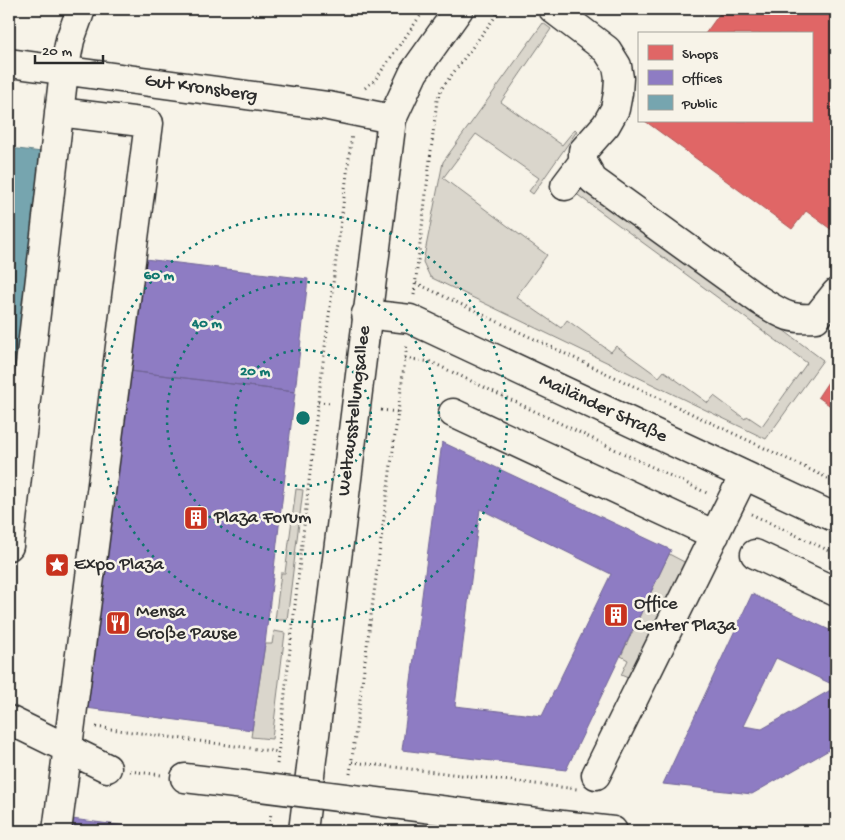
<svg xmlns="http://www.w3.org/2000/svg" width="845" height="840" font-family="'Gochi Hand',sans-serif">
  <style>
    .green { fill: #dad6cc; stroke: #82807c }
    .shops { fill: #e06666; stroke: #aa5454 }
    .offices { fill: #8e7cc3; stroke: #706495; fill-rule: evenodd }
    .public { fill: #76a5af; stroke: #608087 }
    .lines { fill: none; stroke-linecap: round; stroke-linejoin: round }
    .minor-casing { stroke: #2b2b2b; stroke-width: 31 }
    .major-casing { stroke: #2b2b2b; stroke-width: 31 }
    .path { stroke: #2b2b2b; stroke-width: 3; stroke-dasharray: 1 4; stroke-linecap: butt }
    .minor { stroke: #f7f3e8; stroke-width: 28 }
    .major { stroke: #f7f3e8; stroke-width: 28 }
    .minor-bridge-casing { stroke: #2b2b2b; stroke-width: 31; stroke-linecap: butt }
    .minor-bridge { stroke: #f7f3e8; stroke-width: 28 }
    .ring { fill: none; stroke: #0f766e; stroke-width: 2.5; stroke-dasharray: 2.5 5 }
    .labels { text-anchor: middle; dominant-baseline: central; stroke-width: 5; stroke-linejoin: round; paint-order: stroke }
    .street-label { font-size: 19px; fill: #2b2b2b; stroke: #f7f3e8 }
    .poi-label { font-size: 19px; fill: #2b2b2b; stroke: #f7f3e8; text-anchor: start }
    .centre { fill: #0f766e; stroke: #f7f3e8; stroke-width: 2.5 }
    .ring-label { font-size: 15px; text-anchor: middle; font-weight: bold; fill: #0f766e; stroke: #f7f3e8; stroke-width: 5; stroke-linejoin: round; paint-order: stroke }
  </style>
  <rect width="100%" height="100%" fill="#f7f3e8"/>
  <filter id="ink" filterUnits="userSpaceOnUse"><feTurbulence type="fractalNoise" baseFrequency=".02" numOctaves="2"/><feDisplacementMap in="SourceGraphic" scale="10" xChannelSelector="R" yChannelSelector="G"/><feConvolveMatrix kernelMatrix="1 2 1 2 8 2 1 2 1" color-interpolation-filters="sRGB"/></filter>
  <g filter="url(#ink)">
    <path class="green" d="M543,23l8,6 -50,73 61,43 13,-16 2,2 -44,63 -4,-3 10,-13 -63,-44 -33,44 104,77 -31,42 45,31 6,-8 44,32 5,-6 43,31 5,-6 44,32 6,-7 31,23 2,-3 15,10 45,-63 -236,-173 9,-13 243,183 -57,79 -336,-162 -7,-15 20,-100z
      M296,489l7,1 -16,130h-12l6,-47h4z
      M669,554l21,11 -55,116 -14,-6 7,-15 -7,-4z
      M274,631l11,2 -13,106 -21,-2 14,-93h7z"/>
    <path class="shops" d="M723,9h113v224l-30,-22 -14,18 -147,-108h166v-87h-106z
      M836,370v40l-18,-13z"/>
    <path class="offices" d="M145,259l163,20 -13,113 -165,-21z
      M130,371l165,21 -30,252 -13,86 -166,-22z
      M442,442l229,108 -105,220 -164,-20zM480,509l131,65 -69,142 -87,-10z
      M752,594l84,39v53l-60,-28 -33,68 19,3 74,-42v59l-84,48 -89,-10z
      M72,819l91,12h-93z"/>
    <path class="public" d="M9,148l33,4 -33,270z"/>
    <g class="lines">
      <defs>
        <path id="minor" d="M553,9l54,41 10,16 2,12 -1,15 -3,16 -9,16 -23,26v11l10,18 166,120c23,14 29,20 57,18l20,-25
          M9,63l319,43 64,13
          M565,186l18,-24
          M366,314l44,5 426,199
          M453,413l262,122
          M9,546l55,-475 6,-31 11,-31
          M755,554l81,38
          M9,720l98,48
          M596,775l148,-300
          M185,778l59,7
          M511,819l102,12
          M57,831l92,-708 -90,-11"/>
        <path id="major" d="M303,831l89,-712 22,-47 45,-63"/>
      </defs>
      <use href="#minor" class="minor-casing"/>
      <use href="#major" class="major-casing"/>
      <path class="path" d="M365,88l10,-8 50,-71
        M416,283l420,199
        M414,295l23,-195 5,-12 59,-79
        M405,358l26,4 278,132
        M318,402l14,1
        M381,410l17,2
        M751,514l85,40
        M96,727l183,25
        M352,762l225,27
        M277,764l41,-362 34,-268
        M130,771l31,4
        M350,774l57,-430
        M269,831l2,-19
        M343,831l1,-9"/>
      <use href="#minor" class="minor"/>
      <use href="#major" class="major"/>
      <defs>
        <path id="minor-bridge" d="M244,785l267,34"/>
      </defs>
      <use href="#minor-bridge" class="minor-bridge-casing"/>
      <use href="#minor-bridge" class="minor-bridge"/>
    </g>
  </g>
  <g class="ring">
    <circle cx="303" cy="418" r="68"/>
    <circle cx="303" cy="418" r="136"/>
    <circle cx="303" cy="418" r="204"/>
  </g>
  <defs>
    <symbol id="building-square" viewBox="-11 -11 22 22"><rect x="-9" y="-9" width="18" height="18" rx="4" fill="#c8321e" stroke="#f7f3e8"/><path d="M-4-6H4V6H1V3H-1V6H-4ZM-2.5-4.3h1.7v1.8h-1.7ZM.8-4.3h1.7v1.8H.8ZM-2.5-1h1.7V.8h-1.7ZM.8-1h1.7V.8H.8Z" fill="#fff"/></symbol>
    <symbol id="sight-square" viewBox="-11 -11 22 22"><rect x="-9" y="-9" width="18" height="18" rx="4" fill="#c8321e" stroke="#f7f3e8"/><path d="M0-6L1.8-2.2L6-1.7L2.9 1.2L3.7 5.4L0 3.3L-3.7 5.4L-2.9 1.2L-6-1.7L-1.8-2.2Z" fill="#fff"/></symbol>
    <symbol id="restaurant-square" viewBox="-11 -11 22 22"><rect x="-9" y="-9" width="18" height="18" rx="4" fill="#c8321e" stroke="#f7f3e8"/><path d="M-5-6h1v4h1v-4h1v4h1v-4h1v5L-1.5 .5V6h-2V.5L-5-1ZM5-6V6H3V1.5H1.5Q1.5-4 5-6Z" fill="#fff"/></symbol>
  </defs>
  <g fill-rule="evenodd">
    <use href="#building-square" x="182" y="504" width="28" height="28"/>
    <use href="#sight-square" x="43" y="551" width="28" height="28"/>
    <use href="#building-square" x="602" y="601" width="28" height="28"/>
    <use href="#restaurant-square" x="104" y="609" width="28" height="28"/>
  </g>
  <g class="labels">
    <g class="street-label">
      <text transform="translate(201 89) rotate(8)">Gut Kronsberg</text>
      <text transform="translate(603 409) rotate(25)">Mailänder Straße</text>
      <text transform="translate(355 411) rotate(-83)">Weltausstellungsallee</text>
    </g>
    <g class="poi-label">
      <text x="214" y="518">Plaza Forum</text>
      <text x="74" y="565">Expo Plaza</text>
      <text x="634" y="604">Office<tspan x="634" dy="22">Center Plaza</tspan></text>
      <text x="136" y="612">Mensa<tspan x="136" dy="22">Große Pause</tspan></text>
    </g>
  </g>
  <circle cx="303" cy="418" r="8" class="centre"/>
  <g class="ring-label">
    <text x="159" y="279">60 m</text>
    <text x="207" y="327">40 m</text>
    <text x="255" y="375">20 m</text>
  </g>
  <rect width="845" height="840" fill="none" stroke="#f7f3e8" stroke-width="30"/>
  <rect x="15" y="15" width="815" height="810" fill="none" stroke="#2b2b2b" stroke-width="2" filter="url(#ink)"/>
  <rect x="638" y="32" width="175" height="90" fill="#f7f3e8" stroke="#a5a39c"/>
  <rect x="648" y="45" width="25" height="15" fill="#e06666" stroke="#a5a39c"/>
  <text x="682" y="58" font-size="15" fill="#2b2b2b">Shops</text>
  <rect x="648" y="70" width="25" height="15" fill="#8e7cc3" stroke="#a5a39c"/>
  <text x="682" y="82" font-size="15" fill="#2b2b2b">Offices</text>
  <rect x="648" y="95" width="25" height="15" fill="#76a5af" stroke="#a5a39c"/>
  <text x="682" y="108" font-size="15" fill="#2b2b2b">Public</text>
  <path d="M35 55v8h68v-8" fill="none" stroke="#2b2b2b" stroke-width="2.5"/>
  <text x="42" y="55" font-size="15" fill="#2b2b2b" stroke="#f7f3e8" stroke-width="4" paint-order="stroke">20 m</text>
</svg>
